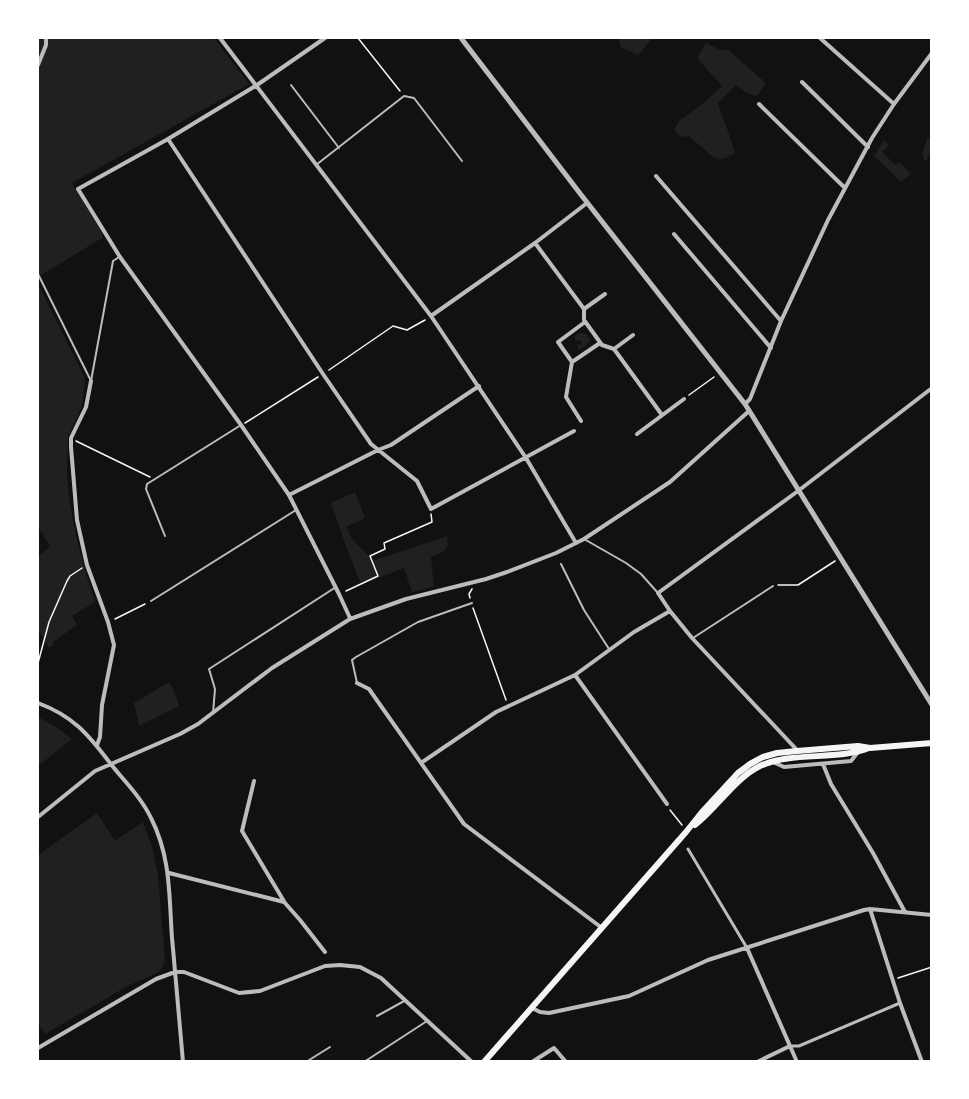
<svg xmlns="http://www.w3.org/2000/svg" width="969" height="1099" font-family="'Noto Serif',serif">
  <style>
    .green { fill: #202020 }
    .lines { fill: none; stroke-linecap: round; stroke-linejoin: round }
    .path { stroke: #f5f5f5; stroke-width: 1.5 }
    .service { stroke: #bcbcbc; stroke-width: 2 }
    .pedestrian { stroke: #bcbcbc; stroke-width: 3 }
    .minor { stroke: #bcbcbc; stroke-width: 4 }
    .tertiary { stroke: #bcbcbc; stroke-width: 5 }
    .secondary { stroke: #f5f5f5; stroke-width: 6 }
  </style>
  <rect width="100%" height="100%" fill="#111"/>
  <path class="green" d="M38,38h176l35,46 -177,99 30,50v5l-64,39z
    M618,38h30l3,2 -13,15 -17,-8z
    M706,43l14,7h8l38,33 -9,13 -10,-3 -11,-8 -18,18c5,18 13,33 17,51l-15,6 -7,-3 -24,-21 -8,1 -7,-7 5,-9 26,-19 17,-16 -25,-28z
    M928,137l3,2v10l-5,13 -4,-8z
    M884,140l5,5 -7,7 13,13 4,-3 12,12 -10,8 -27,-26z
    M38,284l47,94 -3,28 -12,27 -2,2c0,17 -2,35 0,52 4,40 15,77 27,115l-23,14 5,9 -24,17 1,3 -5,3 -11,-18v-74l12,-9 -12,-21z
    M580,333l7,1 3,6 -4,6 -7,4 -2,-5 5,-1 -1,-4 -5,1 -2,-5z
    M355,492l10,26 -19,9 6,12 21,22 74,-25c3,15 -4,16 -16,21l3,30 -22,5 -8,-24 -23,9 -21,5 -16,-41 -13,-38z
    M169,682l7,14 3,10 -40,20 -5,-23z
    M38,717l18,10 16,12 -34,27z
    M97,813l18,28 28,-19 9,24 6,30 7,84 -3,8 -3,4 -31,14 -83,48 -7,-11v-168z"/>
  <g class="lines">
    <path class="path" d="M358,38l42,53
      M329,370l64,-44 14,4 18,-10
      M689,395l25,-18
      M245,423l73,-46
      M76,441l74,36
      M778,585h20l37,-24
      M346,591l32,-15 -8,-20 15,-7 -1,-6 48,-21 -1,-8
      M470,598l-1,-4 3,-5
      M473,608l33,92
      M115,619l30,-15
      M38,663l11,-41 18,-41 3,-5 12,-8
      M670,810l12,15
      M898,978l34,-11"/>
    <path class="service" d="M291,85l48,63
      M316,165l88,-69 10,2 48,63
      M38,274l53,107
      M91,381l22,-120 6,-4
      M165,536l-19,-47 1,-5 94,-59
      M584,539l42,24 15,11 17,19
      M561,564l23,46 25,39
      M151,601l145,-91
      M693,638l80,-52
      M357,683l-5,-23 4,-3 62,-35 54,-19
      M213,713l2,-24 -6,-20 127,-82
      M377,1016l29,-16
      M306,1062l24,-15
      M364,1062l63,-41"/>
    <path class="pedestrian" d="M688,849l59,99
      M790,1046h9l101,-43"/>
    <path class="minor" d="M220,38l211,278 95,142 50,85
      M325,38l-68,47 -89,54 -90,50 42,68 121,168 48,70 50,99 11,24
      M820,38l74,66
      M38,65l8,-20v-7
      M802,82l66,65
      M759,104l86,84
      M168,139l155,235 48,70 46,37 14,28 143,-78
      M656,176l125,145
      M674,234l97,114
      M535,243l49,66v11l18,25 12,4 48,66
      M584,309l21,-15
      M431,316l104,-73 52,-40
      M585,322l-27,20 14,20 28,-19
      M614,349l19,-14
      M572,362l-6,35 15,24
      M91,381l-5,26 -15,31v9l6,73 10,45 21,57 6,23 -12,60 -2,32 -3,8
      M745,404l5,-5 31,-78 47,-101 44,-82 22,-34 38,-51
      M637,434l47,-35
      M289,495l89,-45 13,-5 88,-59
      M575,675l92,129
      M357,683l12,6 95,135 138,104
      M38,703c35,13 50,31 72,60 14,18 31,34 41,55 20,39 18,78 21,120 4,41 7,82 11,124
      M797,750l-105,-112 -22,-27 -12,-18 140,-102 134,-103
      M773,762l11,5 67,-6 7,-9
      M421,763l75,-51 79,-37 59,-43 36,-21
      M823,764l8,20 42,69 32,59
      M254,781l-12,50 43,72 15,17 25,32
      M38,817l57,-46 85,-37 18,-10 74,-56 78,-49 56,-20 80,-20 21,-7 49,-19 28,-14 86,-57 79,-71
      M169,873l115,29
      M870,909l30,94 22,59
      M747,948l50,114
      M532,1008l8,4 9,1 80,-17 79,-36 156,-50 6,-1 62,6
      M38,1048l118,-69 19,-7h9l55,21 21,-2 65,-25 15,-1 20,2 21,11 91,84
      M532,1062l22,-14 12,14
      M757,1062l33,-16"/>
    <path class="tertiary" d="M461,38l121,158 163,208 187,301"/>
    <path class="secondary" d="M695,825c22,-17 40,-47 65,-59 33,-15 76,-5 109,-18
      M484,1062l202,-230 16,-20 36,-39 12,-9 13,-7 14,-4 20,-2 61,-5 12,2 62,-5"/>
  </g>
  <rect width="969" height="1099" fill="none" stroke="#ffffff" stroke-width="78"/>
</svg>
